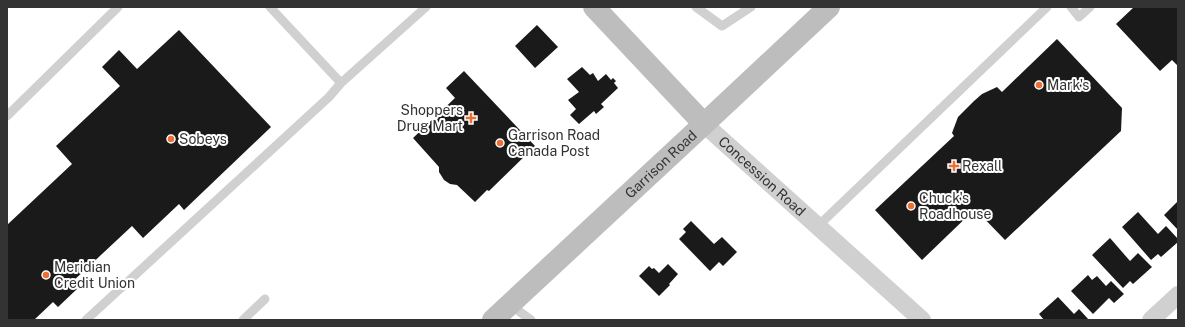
<svg xmlns="http://www.w3.org/2000/svg" width="1185" height="327" font-family="'Public Sans',sans-serif">
  <style>
    .building { fill: #1a1a1a }
    .lines { fill: none; stroke-linecap: round; stroke-linejoin: round }
    .lane { stroke: #d0d0d0; stroke-width: 9 }
    .street { stroke: #d0d0d0; stroke-width: 18 }
    .secondary { stroke: #bdbdbd; stroke-width: 22 }
    .poi-dot { fill: #ea7035; stroke: #fff; stroke-width: 1.5 }
    .labels { text-anchor: middle; dominant-baseline: central; stroke-width: 4; stroke-linejoin: round; paint-order: stroke }
    .poi-label { font-size: 14px; fill: #333; stroke: #fff; text-anchor: start }
    .street-label { font-size: 14px; fill: #333; stroke: #fff }
  </style>
  <rect width="100%" height="100%" fill="#fff"/>
  <path class="building" d="M1134,7h44v59l-6,-6 -12,11 -44,-47z
    M537,25l21,22 -23,21 -20,-22z
    M179,30l92,97 -87,83 -5,-6 -36,34 -11,-12 -61,57 6,6 -19,18 -5,-5 -19,18h-27v-95l65,-61 -16,-18 64,-60 -18,-19 17,-17 18,19z
    M1057,39l65,69 -1,23 -116,109 -30,-31 -53,51 -47,-50 79,-74 -2,-3 6,-16 16,-16 8,-7 15,-7 5,5z
    M582,67l8,8 3,-2 5,8 8,-7 5,6 2,-2 3,3 -2,2 4,5 -17,16 3,3 -8,7 -2,-3 -15,13 -9,-9 6,-6 -8,-9 11,-8 -12,-13z
    M464,71l71,75 -46,45 -2,-1 -12,12 -18,-17 -7,-1 -6,-4 -5,-8v-5l-26,-29 42,-40 -9,-10z
    M1178,201v29l-14,-15z
    M1138,212l20,22 8,-8 12,13v3l-17,15 -3,-3 -7,6 -29,-33z
    M691,221l23,23 8,-7 15,15 -14,14 -4,-4 -9,9 -31,-32 7,-7 -3,-3z
    M1110,238l20,23 8,-8 14,14 -19,17 -3,-3 -7,7 -31,-33z
    M668,264l10,10 -9,10 1,1 -11,11 -20,-20 10,-10 3,3 2,-1 5,5z
    M1088,275l4,5 5,-4 9,10 5,-5 13,13 -10,9 -5,-5 -16,16 -22,-23z
    M1058,297l16,17 5,-5 10,11h-45l-5,-6z"/>
  <g class="lines">
    <path class="lane" d="M270,7l71,76
      M696,7l26,19 29,-19
      M1071,7l8,10 11,-10
      M7,116l111,-109
      M818,226l229,-219
      M509,304l22,16
      M86,320l243,-223 12,-14 85,-76
      M243,320l22,-21"/>
    <g class="street">
      <path id="s1" d="M704,124l218,196"/>
      <path d="M1151,320l27,-25"/>
    </g>
    <g class="secondary">
      <path d="M594,7l110,117"/>
      <path id="s2" d="M493,320l211,-196 125,-117"/>
    </g>
  </g>
  <g class="poi-dot">
    <circle cx="1039" cy="85" r="4"/>
    <path d="M469 112h4v4h4v4h-4v4h-4v-4h-4v-4h4z"/>
    <circle cx="171" cy="139" r="4"/>
    <circle cx="500" cy="143" r="4"/>
    <path d="M952 160h4v4h4v4h-4v4h-4v-4h-4v-4h4z"/>
    <circle cx="911" cy="206" r="4"/>
    <circle cx="46" cy="275" r="4"/>
  </g>
  <g class="labels">
    <g class="poi-label">
      <text x="1047" y="85">Mark's</text>
      <text x="463" y="110" text-anchor="end">Shoppers<tspan x="463" dy="16">Drug Mart</tspan></text>
      <text x="508" y="135">Garrison Road<tspan x="508" dy="16">Canada Post</tspan></text>
      <text x="179" y="139">Sobeys</text>
      <text x="962" y="166">Rexall</text>
      <text x="919" y="198">Chuck's<tspan x="919" dy="16">Roadhouse</tspan></text>
      <text x="54" y="267">Meridian<tspan x="54" dy="16">Credit Union</tspan></text>
    </g>
    <g class="street-label">
      <text stroke="none"><textPath href="#s2" startOffset="229">Garrison Road</textPath></text>
      <text stroke="none"><textPath href="#s1" startOffset="78">Concession Road</textPath></text>
    </g>
  </g>
  <rect width="1185" height="327" fill="none" stroke="#333333" stroke-width="16"/>
</svg>
